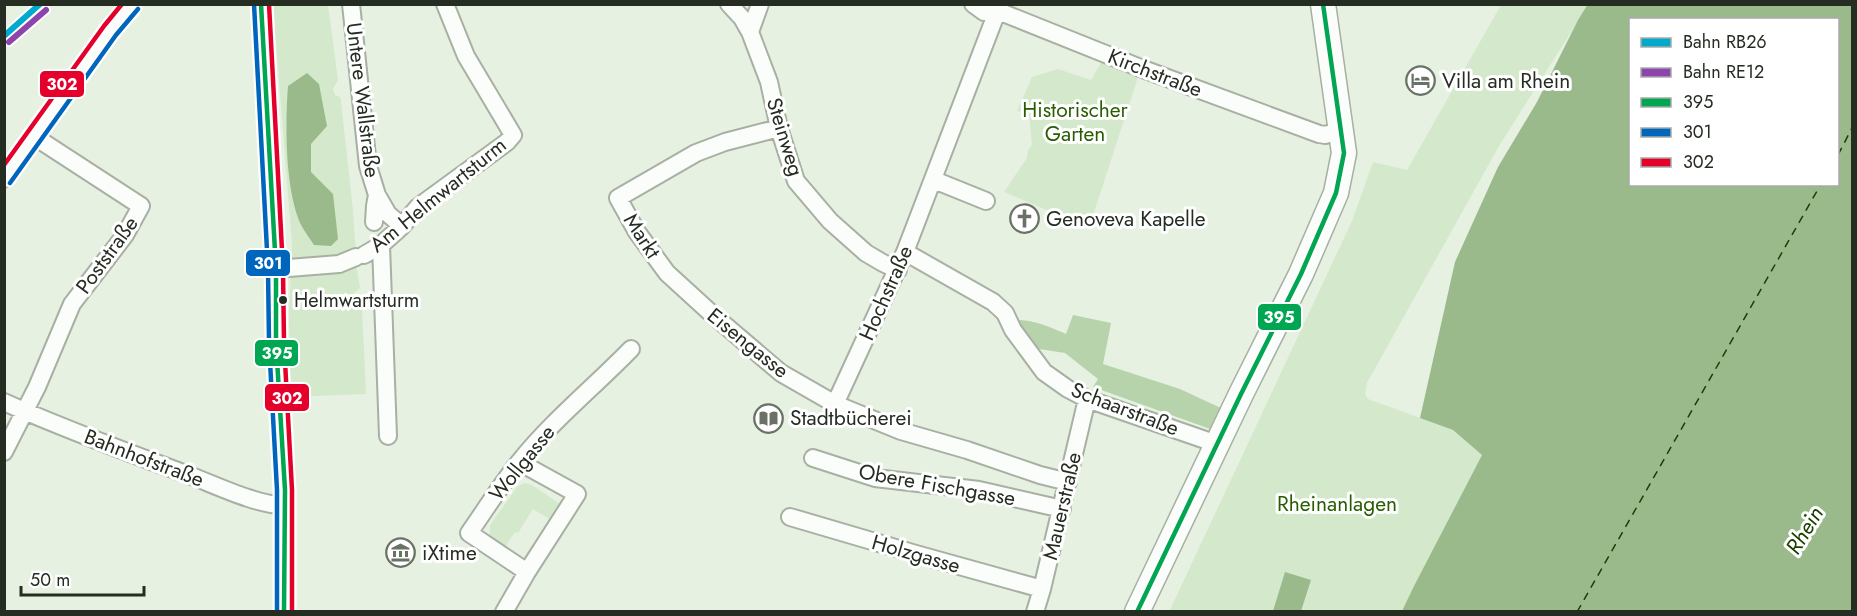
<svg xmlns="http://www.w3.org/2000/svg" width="1857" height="616" font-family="Jost,sans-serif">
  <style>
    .green { fill: #d4e9cb }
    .forest { fill: #b7d3ab }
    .water { fill: #9aba8b; fill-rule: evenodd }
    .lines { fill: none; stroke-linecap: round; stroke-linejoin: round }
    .ferry { stroke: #1a4000; stroke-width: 1.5; stroke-dasharray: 8 6; stroke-linecap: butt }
    .street-casing { stroke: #a7b0a3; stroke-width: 20 }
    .secondary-casing { stroke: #a7b0a3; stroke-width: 27 }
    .street { stroke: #fbfdfa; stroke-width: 16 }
    .secondary { stroke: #fbfdfa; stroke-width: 24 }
    .bus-1-casing { stroke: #fff; stroke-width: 9 }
    .bus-2-casing { stroke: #fff; stroke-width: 9 }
    .bus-3-casing { stroke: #fff; stroke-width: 9 }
    .bus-1 { stroke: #00a651; stroke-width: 4.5 }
    .bus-2 { stroke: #0065bd; stroke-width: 4.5 }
    .bus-3 { stroke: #e4002b; stroke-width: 4.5 }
    .rail-1-casing { stroke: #fff; stroke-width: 10 }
    .rail-2-casing { stroke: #fff; stroke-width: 10 }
    .rail-1 { stroke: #00a9ce; stroke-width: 6 }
    .rail-2 { stroke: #8e44ad; stroke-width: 6 }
    .bus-dot { fill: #252d22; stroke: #fff; stroke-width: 2 }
    .labels { text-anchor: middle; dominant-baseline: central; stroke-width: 6; stroke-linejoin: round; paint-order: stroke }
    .bus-label { font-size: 20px; fill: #252d22; stroke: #fff; text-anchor: start }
    .street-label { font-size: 21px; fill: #252d22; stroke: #fff }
    .poi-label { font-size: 21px; fill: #252d22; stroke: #fff; text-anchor: start }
    .park-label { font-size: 21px; fill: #295c00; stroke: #fff }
    .water-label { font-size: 22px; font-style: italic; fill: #1a4000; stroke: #fff }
    .line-badge { stroke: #fff; stroke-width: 2 }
    .badge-label { font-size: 16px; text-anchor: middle; font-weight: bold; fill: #fff }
  </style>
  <rect width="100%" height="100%" fill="#e6f1e1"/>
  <path class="green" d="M273,5h55l10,75 -5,9 2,6 5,2 1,4 12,110 4,59 3,18 -7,6c-1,7 1,12 9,13l4,87 -75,3 -2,-82 3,-70z
    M1501,5h87l-89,141 -132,237 -2,11 3,5 85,31 29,25 -68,131 -12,25 -233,1 183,-391 21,-59 34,8z
    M1102,61l37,13 -50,154 -85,-36 23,-34 1,-8 4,-5 -3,-32 -12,-2 15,-34 26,-8 33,11z
    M524,483l8,2 28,19 -9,16 -18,-11 -15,24 -3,-1 -10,15 -15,-9v-13l27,-38z"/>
  <path class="forest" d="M1073,315l38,8 -8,41 77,25 43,20 -10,21 -120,-43 5,-8 -33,-26 -39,-6 -17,-27c19,-2 40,6 57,14z"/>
  <path class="water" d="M1588,4l264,1v606h-450l12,-25 68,-131 -29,-25 -33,-12 35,-156 43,-95 39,-65 41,-82zM1630,20h208v164h-208z
    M307,73l12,11 8,42 -16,18v28l22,22 5,45 -7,7 -17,-1c-4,-6 -9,-13 -13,-20 -16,-35 -16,-100 -13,-139z
    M1285,572l26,8 -10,31h-28z"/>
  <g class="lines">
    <path class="ferry" d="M1838,155l14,-27
      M1577,612l244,-428"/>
    <defs>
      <path id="street" d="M261,4l15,265v74l6,118 3,29 -1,122
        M351,4l17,162 9,29 11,19 14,12
        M729,4l13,14 8,14 19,50 10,46 17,53 34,40 36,32 17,10 15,7
        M973,4l11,8 14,-1 145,58 176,65 6,1 15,-4
        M750,32l10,-28
        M779,128l-54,14 -29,11 -78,45 19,34 30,41 46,42 68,58 54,31 66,27 66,19 73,25 28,7
        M4,179l106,-149 22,-26
        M934,180l52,21
        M374,222l1,-16 2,-11
        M381,245l7,191
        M905,252l88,50 12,11 8,17 31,42 24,17 19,10 130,45
        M364,255l17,-10 21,-19 16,-19 89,-65 6,-7 -47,-79 -21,-52
        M276,269l63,-5 17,-7
        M4,402c62,28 126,51 190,75 23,9 68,30 92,28
        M835,404l70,-152 95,-248
        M4,452l33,-65 35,-83 53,-69 16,-29 -106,-69
        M813,458l62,20 104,12 83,19
        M790,517l126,37 126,35
        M527,572l-58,-39c17,-24 32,-49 51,-72 33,-41 74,-74 111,-112
        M504,612l23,-40 50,-78 -58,-32
        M1035,612l7,-23 45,-190"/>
      <path id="secondary" d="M1137,612l104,-218 60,-120 35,-81 8,-40 -21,-149"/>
    </defs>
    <use href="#street" class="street-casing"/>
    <use href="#secondary" class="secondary-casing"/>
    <use href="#street" class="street"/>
    <use href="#secondary" class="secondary"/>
    <defs>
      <path id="bus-1" d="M261,4l15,265v74l9,147 -1,122
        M1137,612l104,-218 60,-120 35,-81 8,-40 -21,-149"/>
      <path id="bus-2" d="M254,4l14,265 1,74 8,147v122
        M10,183l106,-148 22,-26"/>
      <path id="bus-3" d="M269,4l14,265 1,74 8,147v122
        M4,165l100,-139 18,-22"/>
    </defs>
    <use href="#bus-1" class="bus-1-casing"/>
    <use href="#bus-2" class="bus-2-casing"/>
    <use href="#bus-3" class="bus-3-casing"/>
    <use href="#bus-1" class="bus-1"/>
    <use href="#bus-2" class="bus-2"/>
    <use href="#bus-3" class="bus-3"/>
    <defs>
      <path id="rail-1" d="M4,36l36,-32"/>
      <path id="rail-2" d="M9,42l37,-32"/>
    </defs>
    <use href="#rail-1" class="rail-1-casing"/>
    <use href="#rail-2" class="rail-2-casing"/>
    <use href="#rail-1" class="rail-1"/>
    <use href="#rail-2" class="rail-2"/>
  </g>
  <defs>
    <symbol id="hotel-ring" viewBox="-11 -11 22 22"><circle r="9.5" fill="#fff" stroke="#697265" stroke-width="1.5"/><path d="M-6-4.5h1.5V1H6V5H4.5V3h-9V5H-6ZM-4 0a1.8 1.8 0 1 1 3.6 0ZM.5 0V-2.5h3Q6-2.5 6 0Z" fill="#697265"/></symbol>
    <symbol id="church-ring" viewBox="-11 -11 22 22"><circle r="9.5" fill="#fff" stroke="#697265" stroke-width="1.5"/><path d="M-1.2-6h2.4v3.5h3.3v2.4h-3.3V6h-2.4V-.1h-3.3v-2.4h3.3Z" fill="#697265"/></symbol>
    <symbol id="library-ring" viewBox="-11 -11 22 22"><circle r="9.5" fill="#fff" stroke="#697265" stroke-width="1.5"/><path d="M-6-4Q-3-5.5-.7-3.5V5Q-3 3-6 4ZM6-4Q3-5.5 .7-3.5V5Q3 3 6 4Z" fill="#697265"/></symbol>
    <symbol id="museum-ring" viewBox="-11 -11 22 22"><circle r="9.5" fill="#fff" stroke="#697265" stroke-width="1.5"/><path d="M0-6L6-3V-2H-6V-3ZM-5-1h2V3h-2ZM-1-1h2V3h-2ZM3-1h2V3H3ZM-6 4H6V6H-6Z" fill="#697265"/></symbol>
  </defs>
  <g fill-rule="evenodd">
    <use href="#hotel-ring" x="1404" y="64" width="33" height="33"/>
    <use href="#church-ring" x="1008" y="202" width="33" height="33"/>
    <use href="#library-ring" x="752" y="402" width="33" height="33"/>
    <use href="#museum-ring" x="384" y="536" width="33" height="33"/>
  </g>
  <circle class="bus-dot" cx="283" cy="300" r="5"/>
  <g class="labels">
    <g class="bus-label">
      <text x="294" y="300">Helmwartsturm</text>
    </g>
    <g class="street-label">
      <text transform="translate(1155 73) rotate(21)">Kirchstraße</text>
      <text transform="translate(363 100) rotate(83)">Untere Wallstraße</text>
      <text transform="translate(785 137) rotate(73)">Steinweg</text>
      <text transform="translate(438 195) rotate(-39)">Am Helmwartsturm</text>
      <text transform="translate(642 236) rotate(57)">Markt</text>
      <text transform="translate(107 255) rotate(-54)">Poststraße</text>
      <text transform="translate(886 293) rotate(-66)">Hochstraße</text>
      <text transform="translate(748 343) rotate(39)">Eisengasse</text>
      <text transform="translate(1125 409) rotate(21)">Schaarstraße</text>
      <text transform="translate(144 458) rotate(21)">Bahnhofstraße</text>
      <text transform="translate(522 463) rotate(-51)">Wollgasse</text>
      <text transform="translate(937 485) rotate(10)">Obere Fischgasse</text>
      <text transform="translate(1062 506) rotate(-77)">Mauerstraße</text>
      <text transform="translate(916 554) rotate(16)">Holzgasse</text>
    </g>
    <g class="poi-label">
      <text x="1442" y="81">Villa am Rhein</text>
      <text x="1046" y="219">Genoveva Kapelle</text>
      <text x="790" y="418">Stadtbücherei</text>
      <text x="422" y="553">iXtime</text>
    </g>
    <g class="park-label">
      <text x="1075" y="110">Historischer<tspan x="1075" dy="24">Garten</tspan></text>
      <text x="1337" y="504">Rheinanlagen</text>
    </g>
    <g class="water-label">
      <text transform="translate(1804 530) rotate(-59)">Rhein</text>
    </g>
  </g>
  <g class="line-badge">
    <rect x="39" y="70" width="46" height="28" rx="6" fill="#e4002b"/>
    <rect x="245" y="249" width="46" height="28" rx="6" fill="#0065bd"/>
    <rect x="1257" y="303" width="45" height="28" rx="6" fill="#00a651"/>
    <rect x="254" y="339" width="45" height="28" rx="6" fill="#00a651"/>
    <rect x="264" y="383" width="46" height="29" rx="6" fill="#e4002b"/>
  </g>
  <g class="badge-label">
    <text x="62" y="90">302</text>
    <text x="268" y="269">301</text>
    <text x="1279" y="323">395</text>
    <text x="277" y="359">395</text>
    <text x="287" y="404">302</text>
  </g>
  <rect width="1857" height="616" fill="none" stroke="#252d22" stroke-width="12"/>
  <rect x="1629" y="18" width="210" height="168" fill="#ffffff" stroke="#a8aba7" stroke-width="1.5"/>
  <rect x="1641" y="38" width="30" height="9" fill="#00a9ce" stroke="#a8aba7" stroke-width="1.5"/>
  <text x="1683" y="48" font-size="18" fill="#252d22">Bahn RB26</text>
  <rect x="1641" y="68" width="30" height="9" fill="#8e44ad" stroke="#a8aba7" stroke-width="1.5"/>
  <text x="1683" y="78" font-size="18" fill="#252d22">Bahn RE12</text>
  <rect x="1641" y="98" width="30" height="9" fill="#00a651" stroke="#a8aba7" stroke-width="1.5"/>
  <text x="1683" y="108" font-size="18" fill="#252d22">395</text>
  <rect x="1641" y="128" width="30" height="9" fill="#0065bd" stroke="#a8aba7" stroke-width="1.5"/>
  <text x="1683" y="138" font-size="18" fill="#252d22">301</text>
  <rect x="1641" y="158" width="30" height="9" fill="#e4002b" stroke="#a8aba7" stroke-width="1.5"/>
  <text x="1683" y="168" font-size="18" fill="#252d22">302</text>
  <path d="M21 586v9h123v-9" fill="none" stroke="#252d22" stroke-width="3"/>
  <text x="30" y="586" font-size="18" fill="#252d22" stroke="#ffffff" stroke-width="4.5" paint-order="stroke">50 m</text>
</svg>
